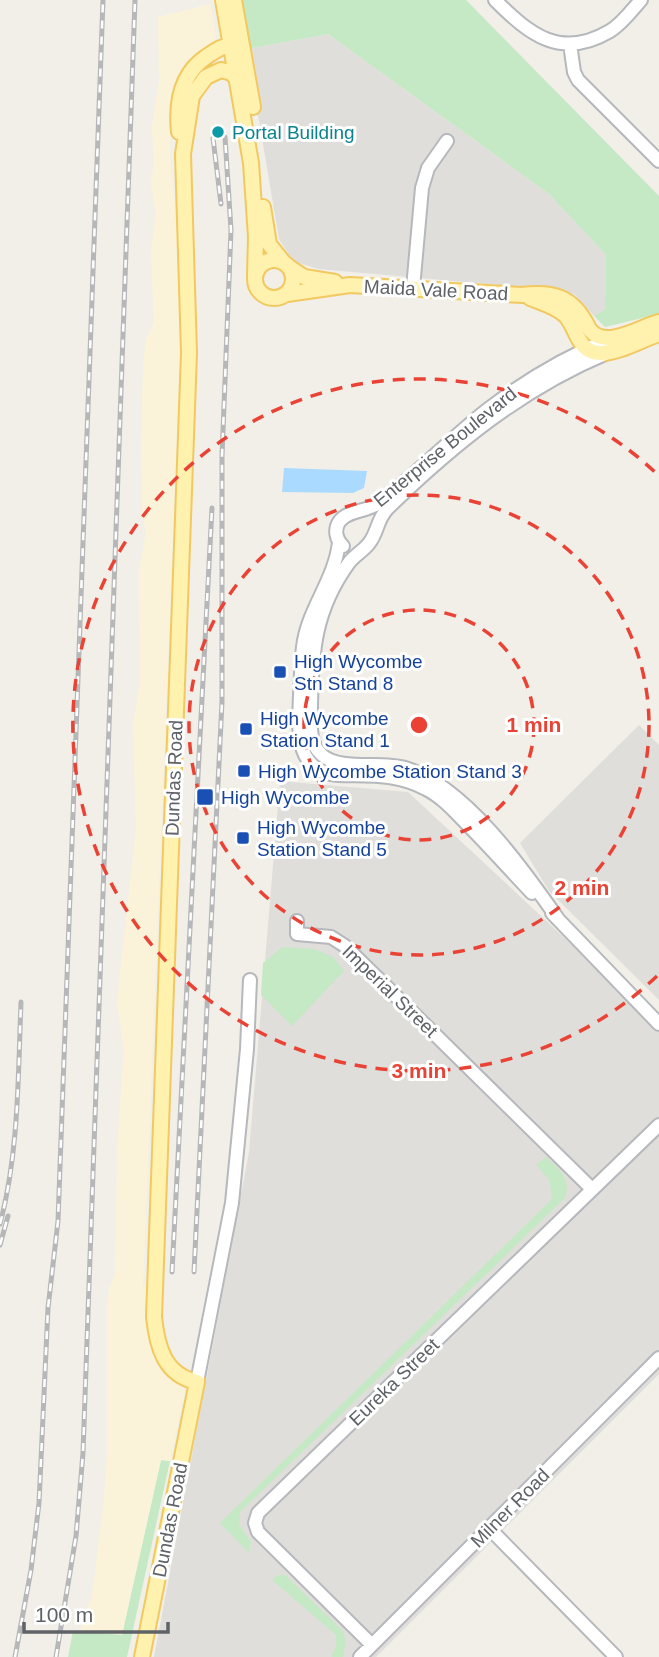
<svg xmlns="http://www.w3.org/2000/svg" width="659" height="1657" font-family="Helvetica,sans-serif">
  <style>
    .industrial { fill: #e0deda }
    .green { fill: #c5e8c5 }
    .sand { fill: #fbf3d9 }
    .water { fill: #aadaff }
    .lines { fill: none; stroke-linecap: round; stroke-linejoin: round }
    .minor-casing { stroke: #b5b8bc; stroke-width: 16 }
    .major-casing { stroke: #f2c960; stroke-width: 18 }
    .minor { stroke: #fff; stroke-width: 12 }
    .major { stroke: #fff2af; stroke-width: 14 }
    .rail-casing { stroke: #b6b7b8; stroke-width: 5 }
    .rail { stroke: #fff; stroke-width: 2.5; stroke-dasharray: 8; stroke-linecap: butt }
    .ring { fill: none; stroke: #ea4335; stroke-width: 3.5; stroke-dasharray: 12 9 }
    .culture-dot { fill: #0f9aa8; stroke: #fff; stroke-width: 2.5 }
    .transit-dot { fill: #1a4fb4; stroke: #fff; stroke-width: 2.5 }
    .labels { text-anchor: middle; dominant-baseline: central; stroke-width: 6; stroke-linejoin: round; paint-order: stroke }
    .culture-label { font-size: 19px; fill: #0d838f; stroke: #fff; text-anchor: start }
    .street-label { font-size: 19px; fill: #5f6368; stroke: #fff }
    .transit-label { font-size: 19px; fill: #164399; stroke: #fff; text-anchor: start }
    .centre { fill: #ea4335; stroke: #fff; stroke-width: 3.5 }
    .ring-label { font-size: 21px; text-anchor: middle; font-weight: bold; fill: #ea4335; stroke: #fff; stroke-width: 6; stroke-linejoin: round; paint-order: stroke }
  </style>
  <rect width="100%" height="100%" fill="#f1efe8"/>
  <path class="industrial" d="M328,34l221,160 57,61 -1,54 -11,7 -20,-22 -18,-4 -238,-21 -25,-8 -14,-22 -32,-190z
    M639,725l20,20v255l-110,-109 -29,-48z
    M280,781l128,11 251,234v348l-283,283h-222l95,-505z"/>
  <path class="green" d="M239,0h227l193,196v118l-54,13 -11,-11 11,-7 1,-54 -57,-61 -221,-160 -81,15z
    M282,947l32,2 19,8 11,14 -52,55 -31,-31 2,-32z
    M546,1157c13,13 26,21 19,41l-325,314 -1,12 12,18 -2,11 -29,-30 332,-324 -3,-20 -13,-14z
    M161,1460l9,1 -43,196h-59l5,-26 49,3z
    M284,1574l58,56 4,11 -3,16h-12l5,-11v-11l-64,-55 4,-4z"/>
  <path class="sand" d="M210,4l9,52c-19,13 -35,31 -43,53 -14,39 1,93 3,134 2,38 1,76 1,114l-37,930 8,1c-3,49 -6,65 35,98l-16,75 -9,-1 -39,175 -42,-4 12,-35 12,-96 3,-43v-148l2,-21 6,-14 2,-126 7,-98 -7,-48 19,-173 -3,-105 7,-41 -1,-113 7,-37 -4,-24 -1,-62 2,-83 3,-25 8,-15 -3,-74 5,-36 -5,-30 3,-21 -2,-36 7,-46 -1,-64z"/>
  <path class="water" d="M284,468l83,3 -3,17 -11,5 -71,-1z"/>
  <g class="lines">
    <defs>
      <path id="minor" d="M495,0c35,35 66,60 115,31 12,-7 22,-21 31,-31
        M570,44l4,28 4,8 81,81
        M413,288l9,-100 6,-20 19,-27
        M339,542c-4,38 -32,68 -36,105 -2,16 -2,32 -3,48 -1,32 -7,77 38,80 32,1 59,-2 88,14 16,8 28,22 40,34 23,23 44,47 66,70
        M343,546c-7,-6 -9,-16 -4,-24 8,-12 27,-10 38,-18 39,-29 72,-64 110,-94 39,-30 80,-54 125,-72
        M552,913l107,111
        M558,919c-34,-49 -94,-134 -153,-151 -23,-7 -66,3 -83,-13 -14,-12 -11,-32 -11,-50 1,-54 4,-95 37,-141 6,-9 17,-14 22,-22 8,-11 7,-22 17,-33 66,-64 134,-120 220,-156
        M297,921v13l34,3 14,9 247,243
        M197,1382l35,-179 15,-154 3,-69
        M489,1528l127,129
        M372,1645l-114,-113 -3,-9 3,-10 401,-388
        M360,1657l299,-299"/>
      <path id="major" d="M223,0l28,163 5,74 -1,39
        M234,0l19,107
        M179,132c-3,-29 2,-58 27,-75 9,-6 15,-11 26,-12l8,5
        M263,207l6,37 15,19
        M255 279a19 19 0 1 1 38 0a19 19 0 1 1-38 0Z
        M289,267l15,10 31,5
        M287,294l63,-9 172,10c32,-4 51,2 66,32
        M530,298c12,5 25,8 35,17 13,14 12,38 36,38 18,0 40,-13 58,-19
        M590,330c16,20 49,-3 69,-8
        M142,1657l55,-275c-33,-7 -40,-36 -43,-65l35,-964 -6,-199 9,-58 14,-19 15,-7 11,3 6,8"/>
    </defs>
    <use href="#minor" class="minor-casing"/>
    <use href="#major" class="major-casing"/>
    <use href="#minor" class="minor"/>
    <use href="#major" class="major"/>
    <defs>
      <path id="rail" d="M213,138l8,66
        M0,1224c19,-72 18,-148 21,-222
        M0,1245l8,-29
        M172,1272c14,-254 26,-509 40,-764
        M194,1272l28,-570v-246l9,-226 -6,-93
        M15,1657l16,-87 8,-67 9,-195 10,-87 45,-1221
        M56,1657l20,-121 7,-83 52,-1453"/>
    </defs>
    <use href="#rail" class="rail-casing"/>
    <use href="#rail" class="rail"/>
  </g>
  <g class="ring">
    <circle cx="419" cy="725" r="115"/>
    <circle cx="419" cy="725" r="230"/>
    <path d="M657 976A346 346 0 1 1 657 474"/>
  </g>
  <circle class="culture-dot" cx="218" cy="132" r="7"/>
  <g class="transit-dot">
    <rect x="273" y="665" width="14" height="14" rx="3.5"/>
    <rect x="239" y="722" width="14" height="14" rx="3.5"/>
    <rect x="237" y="764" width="14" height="14" rx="3.5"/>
    <rect x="196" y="788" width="18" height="18" rx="3.5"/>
    <rect x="236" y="831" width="14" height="14" rx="3.5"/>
  </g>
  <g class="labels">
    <g class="culture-label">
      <text x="232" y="132">Portal Building</text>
    </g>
    <g class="street-label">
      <text transform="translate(436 290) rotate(3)">Maida Vale Road</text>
      <text transform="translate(445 447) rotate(-39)">Enterprise Boulevard</text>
      <text transform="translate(174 778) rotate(-88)">Dundas Road</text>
      <text transform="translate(390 991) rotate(44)">Imperial Street</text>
      <text transform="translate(394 1382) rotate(-44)">Eureka Street</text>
      <text transform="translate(510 1508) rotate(-45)">Milner Road</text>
      <text transform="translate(170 1520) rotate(-79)">Dundas Road</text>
    </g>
    <g class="transit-label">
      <text x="294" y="661">High Wycombe<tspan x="294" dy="22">Stn Stand 8</tspan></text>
      <text x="260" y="718">High Wycombe<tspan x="260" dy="22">Station Stand 1</tspan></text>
      <text x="258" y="771">High Wycombe Station Stand 3</text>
      <text x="221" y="797">High Wycombe</text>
      <text x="257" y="827">High Wycombe<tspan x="257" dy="22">Station Stand 5</tspan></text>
    </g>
  </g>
  <circle cx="419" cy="725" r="10" class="centre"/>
  <g class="ring-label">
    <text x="534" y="732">1 min</text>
    <text x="582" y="895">2 min</text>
    <text x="419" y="1078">3 min</text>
  </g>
  <path d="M24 1622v10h144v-10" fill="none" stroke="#5f6368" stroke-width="3.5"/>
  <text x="35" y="1622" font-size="21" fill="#5f6368" stroke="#ffffff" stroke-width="5" paint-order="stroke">100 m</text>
</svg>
